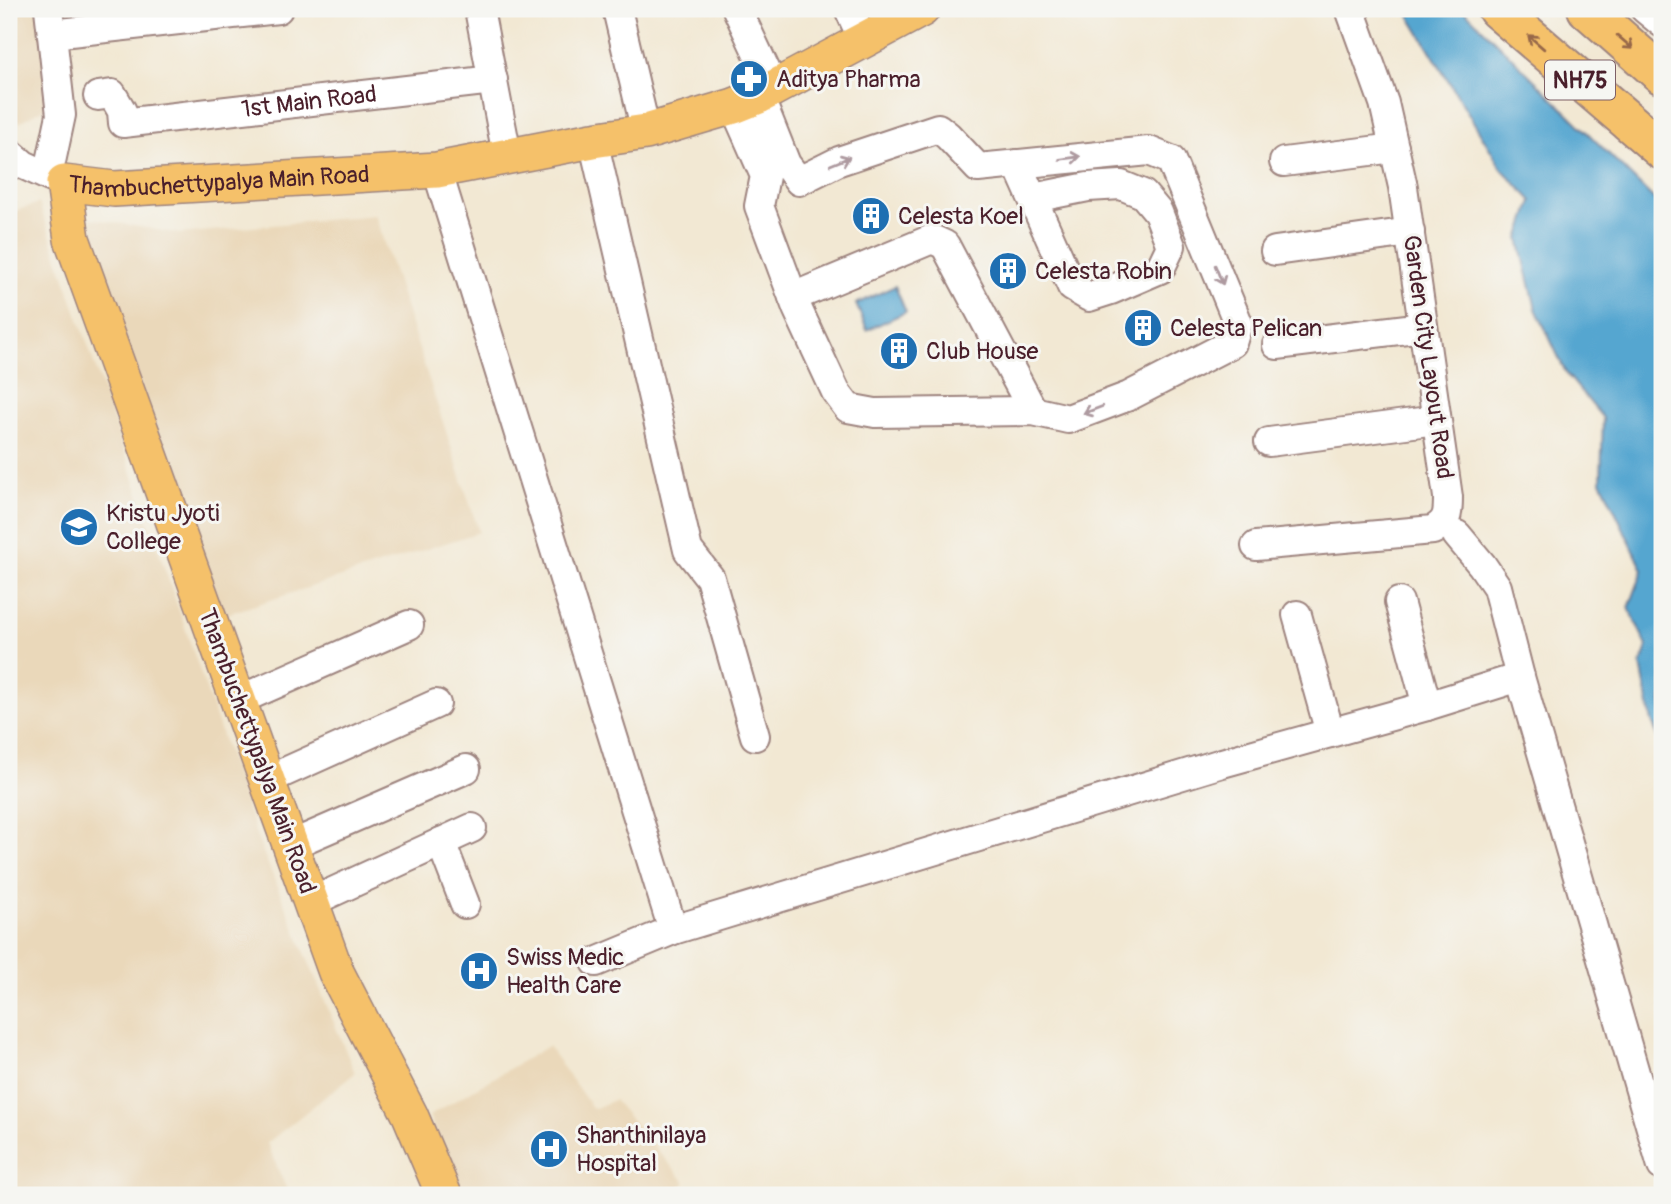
<svg xmlns="http://www.w3.org/2000/svg" width="1671" height="1204" font-family="Pangolin,sans-serif">
  <style>
    .built { fill: #ead8ba }
    .water { fill: #55a6d0; stroke: #50627e; stroke-width: 2 }
    .lines { fill: none; stroke-linecap: round; stroke-linejoin: round }
    .minor-casing { stroke: #9e847f; stroke-width: 32 }
    .major-casing { stroke: #9e847f; stroke-width: 38 }
    .highway-casing { stroke: #9e847f; stroke-width: 42 }
    .minor { stroke: #fff; stroke-width: 28 }
    .major { stroke: #f5c16b; stroke-width: 35 }
    .highway { stroke: #f5c16b; stroke-width: 38 }
    .oneway { stroke: #976848 }
    .oneway2 { stroke: #ae9aa0 }
    .labels { text-anchor: middle; dominant-baseline: central; stroke-width: 6; stroke-linejoin: round; paint-order: stroke }
    .shield { fill: #f6f6f2; stroke: #7e6067; stroke-width: 2 }
    .shield-label { font-size: 23px; font-weight: bold; fill: #4a1f2b }
    .poi-label { font-size: 24px; fill: #4a1f2b; stroke: #f6f6f2; text-anchor: start }
    .street-label { font-size: 24px; fill: #4a1f2b; stroke: #f6f6f2 }
  </style>
  <rect width="100%" height="100%" fill="#f6f6f2"/>
  <filter id="ink" filterUnits="userSpaceOnUse"><feTurbulence type="fractalNoise" baseFrequency=".0143" numOctaves="2"/><feDisplacementMap in="SourceGraphic" scale="14" xChannelSelector="R" yChannelSelector="G"/><feConvolveMatrix kernelMatrix="1 2 1 2 8 2 1 2 1" color-interpolation-filters="sRGB"/></filter>
  <filter id="wash" filterUnits="userSpaceOnUse"><feTurbulence type="fractalNoise" baseFrequency=".00686" numOctaves="4" result="noise"/><feDisplacementMap in="SourceGraphic" scale="28" xChannelSelector="R" yChannelSelector="G"/><feGaussianBlur stdDeviation="1.57" result="paint"/><feColorMatrix in="noise" values="0 0 0 0 0 0 0 0 0 0 0 0 0 0 0 0 0 1.4 0 .05"/><feComposite in="paint" operator="in"/></filter>
  <g filter="url(#wash)">
    <rect width="100%" height="100%" fill="#f2e8d3"/>
    <path class="built" d="M9,9h32l15,93 -47,26z
      M39,203l219,637 97,233 -88,70 22,52h-280v-982z
      M375,215l104,317 -258,84 -138,-399 97,17z
      M548,1046l45,63 21,-9 72,83 -18,12h-207l-32,-79z"/>
    <path class="water" d="M1405,9h58l199,198v538l-10,-23 -11,-57 6,-19 -18,-38 14,-38 -42,-89 2,-63 -37,-45 -30,-64 -17,-70 13,-38 -30,-32z
      M895,286l11,26 -39,18 -11,-26z"/>
  </g>
  <g filter="url(#ink)">
    <g class="lines">
      <defs>
        <g id="minor">
          <path d="M479,9l28,146"/>
          <path d="M617,9l29,123"/>
          <path d="M737,9l37,79"/>
          <path d="M849,9l14,31"/>
          <path d="M1645,9l17,14"/>
          <path d="M52,34l226,-25"/>
          <path id="s1" d="M98,96l14,-2 10,17 1,12 370,-43"/>
          <path d="M734,106l31,70 -6,30 38,102 39,84 12,16 27,5 158,-2 35,8 61,-23 103,-53 6,-20 -67,-163 -22,-9 -171,17 -30,-32 -10,-8 -99,33 -40,20 -13,-17 -27,-68"/>
          <path d="M593,140l95,410 22,28 45,158"/>
          <path d="M9,152l15,13 39,18"/>
          <path d="M1284,162l110,-14"/>
          <path d="M1017,164l55,123 17,10 22,-7 49,-21 11,-23 -13,-34 -15,-18 -22,-9 -33,2 -55,11"/>
          <path d="M437,170l236,760"/>
          <path d="M48,176l13,-61 -12,-106"/>
          <path d="M1275,251l135,-19"/>
          <path d="M793,297l139,-58 13,6 88,166"/>
          <path d="M1277,345l146,-18"/>
          <path d="M1269,442l167,-22"/>
          <path d="M1457,535l25,30 15,22 23,90 142,489"/>
          <path d="M1256,546l177,-16c15,-9 15,-16 15,-33l-45,-310 -19,-84 -34,-94"/>
          <path d="M1399,602l28,104"/>
          <path d="M1297,615l33,118"/>
          <path d="M239,700l170,-75"/>
          <path d="M267,780l169,-76"/>
          <path d="M441,842l24,62"/>
          <path d="M291,845l175,-76"/>
          <path d="M311,902l161,-74"/>
          <path d="M596,962l77,-32 549,-167 205,-57 93,-29"/>
        </g>
        <g id="major">
          <path id="s2" d="M444,1195l-34,-80 -74,-143 -264,-733 -8,-56 50,6 323,-19 156,-30 53,-8 88,-26 25,-10 163,-87"/>
        </g>
        <path id="highway" d="M1497,9l165,141
          M1587,9l75,66"/>
      </defs>
      <use href="#minor" class="minor-casing"/>
      <use href="#major" class="major-casing"/>
      <use href="#highway" class="highway-casing"/>
      <use href="#minor" class="minor"/>
      <use href="#major" class="major"/>
      <use href="#highway" class="highway"/>
    </g>
    <defs><path id="oneway-shaft" d="M-6 0H5M1.5-3L5.5 0L1.5 3" fill="none" stroke-width="1.6" stroke-linecap="round" stroke-linejoin="round" transform="scale(1.75)"/></defs>
    <g class="oneway">
      <use href="#oneway-shaft" transform="translate(1536 42) rotate(-139)"/>
      <use href="#oneway-shaft" transform="translate(1625 42) rotate(41)"/>
    </g>
    <g class="oneway2">
      <use href="#oneway-shaft" transform="translate(1070 158) rotate(-7)"/>
      <use href="#oneway-shaft" transform="translate(840 161) rotate(-22)"/>
      <use href="#oneway-shaft" transform="translate(1219 275) rotate(68)"/>
      <use href="#oneway-shaft" transform="translate(1093 410) rotate(159)"/>
    </g>
  </g>
  <defs>
    <symbol id="pharmacy-disc" viewBox="-11 -11 22 22"><circle r="9.5" fill="#1f6fb2" stroke="#f6f6f2"/><path d="M-2-6h4v4h4v4h-4v4h-4v-4h-4v-4h4Z" fill="#fff"/></symbol>
    <symbol id="building-disc" viewBox="-11 -11 22 22"><circle r="9.5" fill="#1f6fb2" stroke="#f6f6f2"/><path d="M-4-6H4V6H1V3H-1V6H-4ZM-2.5-4.3h1.7v1.8h-1.7ZM.8-4.3h1.7v1.8H.8ZM-2.5-1h1.7V.8h-1.7ZM.8-1h1.7V.8H.8Z" fill="#fff"/></symbol>
    <symbol id="university-disc" viewBox="-11 -11 22 22"><circle r="9.5" fill="#1f6fb2" stroke="#f6f6f2"/><path d="M0-5L7-2L0 1L-7-2ZM-4 1L0 2.5L4 1V4Q0 6-4 4Z" fill="#fff"/></symbol>
    <symbol id="hospital-disc" viewBox="-11 -11 22 22"><circle r="9.5" fill="#1f6fb2" stroke="#f6f6f2"/><path d="M-5-5h3v3.5h4V-5h3V5h-3V1.5h-4V5h-3Z" fill="#fff"/></symbol>
  </defs>
  <g fill-rule="evenodd">
    <use href="#pharmacy-disc" x="727" y="57" width="44" height="44"/>
    <use href="#building-disc" x="849" y="194" width="44" height="44"/>
    <use href="#building-disc" x="986" y="249" width="44" height="44"/>
    <use href="#building-disc" x="1121" y="306" width="44" height="44"/>
    <use href="#building-disc" x="877" y="329" width="44" height="44"/>
    <use href="#university-disc" x="57" y="505" width="44" height="44"/>
    <use href="#hospital-disc" x="457" y="949" width="44" height="44"/>
    <use href="#hospital-disc" x="527" y="1127" width="44" height="44"/>
  </g>
  <g class="labels">
    <rect class="shield" x="1545" y="60.5" width="70" height="39" rx="5"/>
    <g class="shield-label">
      <text x="1580" y="80">NH75</text>
    </g>
    <g class="poi-label">
      <text x="776" y="79">Aditya Pharma</text>
      <text x="898" y="216">Celesta Koel</text>
      <text x="1035" y="271">Celesta Robin</text>
      <text x="1170" y="328">Celesta Pelican</text>
      <text x="926" y="351">Club House</text>
      <text x="106" y="513">Kristu Jyoti<tspan x="106" dy="28">College</tspan></text>
      <text x="506" y="957">Swiss Medic<tspan x="506" dy="28">Health Care</tspan></text>
      <text x="576" y="1135">Shanthinilaya<tspan x="576" dy="28">Hospital</tspan></text>
    </g>
    <g class="street-label">
      <text stroke="none"><textPath href="#s1" startOffset="233">1st Main Road</textPath></text>
      <text stroke="none"><textPath href="#s2" startOffset="1239">Thambuchettypalya Main Road</textPath></text>
      <text transform="translate(1428 357) rotate(82)">Garden City Layout Road</text>
      <text transform="translate(257 751) rotate(70)">Thambuchettypalya Main Road</text>
    </g>
  </g>
  <rect width="1671" height="1204" fill="none" stroke="#f6f6f2" stroke-width="35"/>
</svg>
